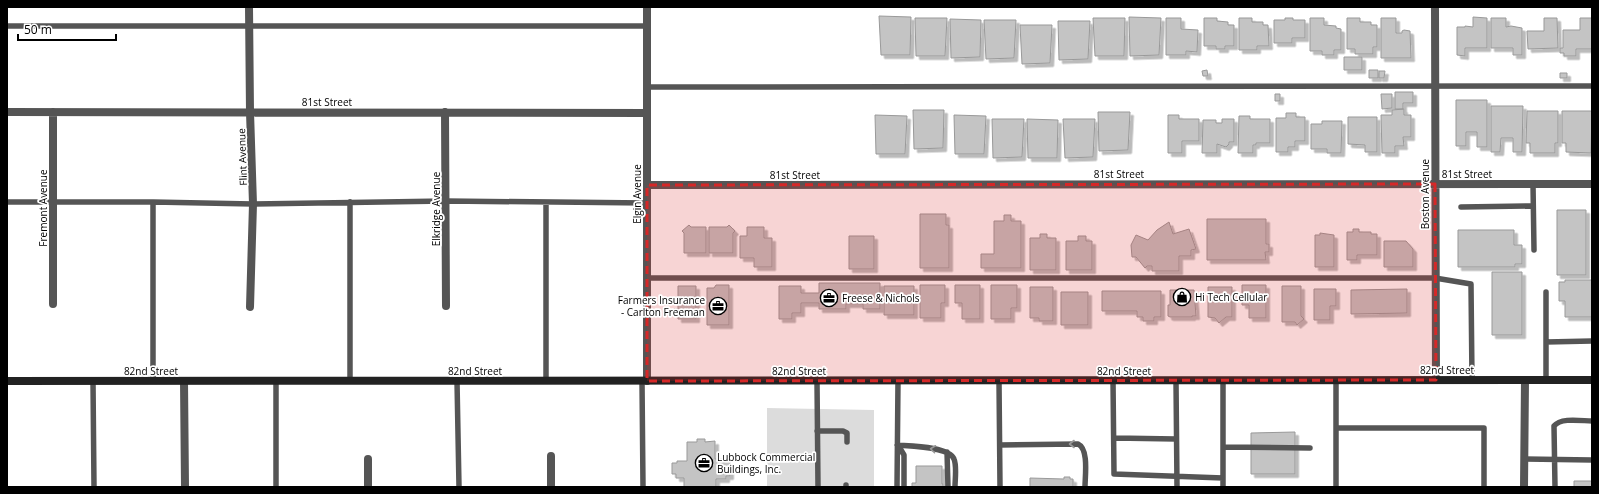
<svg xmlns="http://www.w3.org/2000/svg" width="1599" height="494" font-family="'Open Sans',sans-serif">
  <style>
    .green { fill: #dcdcdc }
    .building { fill: #c4c4c4; stroke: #999; filter: url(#shadow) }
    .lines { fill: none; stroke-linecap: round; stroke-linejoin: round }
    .service { stroke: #555; stroke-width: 5.5 }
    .minor { stroke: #555; stroke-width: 8 }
    .tertiary { stroke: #555; stroke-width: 8 }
    .secondary { stroke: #222; stroke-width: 8 }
    .oneway { stroke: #999 }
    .marked { fill: #d62828; fill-opacity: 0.2; stroke: #d62828; stroke-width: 3; stroke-dasharray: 8 5; stroke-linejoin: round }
    .labels { text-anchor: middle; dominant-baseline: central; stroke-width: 3.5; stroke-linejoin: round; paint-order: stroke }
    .street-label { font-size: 10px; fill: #000; stroke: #fff }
    .poi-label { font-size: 10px; fill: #000; stroke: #fff; text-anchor: start }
  </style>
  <defs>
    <filter id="shadow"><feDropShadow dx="3.5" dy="3.5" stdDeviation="0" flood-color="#0004"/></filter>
  </defs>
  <rect width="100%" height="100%" fill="#fff"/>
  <path class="green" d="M767,408l107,2v77h-107z"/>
  <path class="building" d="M879,16l32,1 -1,38h-29z
    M1129,17l32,1 -2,37 -29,1z
    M1473,17l14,1v30h-22v8l-8,-1v-28h8v-1l8,1z
    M915,18h32l-2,38h-29z
    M1093,18h32l-1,38h-29z
    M1166,18h15v11l17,1 -1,22 -11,-1v4h-20z
    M1204,18h13v3l11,1v3h6v21h-9v3h-9v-3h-12z
    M1239,18h13v4h11v3h5l1,21h-12v4h-18z
    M1285,18h8v2h12v18h-13v5h-18v-23h11z
    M1310,18h14v7l12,1v2l5,1v21h-7v5h-12v-4h-12z
    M1347,18h13v4h11v3h6v22h-4v7h-18v-5h-8z
    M1381,18h15v15h6v-2l2,-1 6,1 1,27h-30z
    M1491,18h15v9l5,-1 11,2v27h-9v-7h-22z
    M1544,18h13l1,30 -30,1 -1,-18h17z
    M1580,18h12v31h-16v7h-12v-3h-4v-5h3v-18h17z
    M950,19l31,1 -1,37 -29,1z
    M984,20h32l-2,38 -28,1z
    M1058,21h32l-2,38 -29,1z
    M1020,25h32l-2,38 -28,1z
    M1344,57h18v13h-18z
    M1207,70l1,6h-5l-1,-5z
    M1369,70h9v8h-9z
    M1379,71h6l-1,7h-5z
    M1560,73h7v5h-7z
    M1395,92h18v11h-10v6h-8z
    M1275,94h5v7h-5z
    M1381,94h11v14l-10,1z
    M1456,100h31v47h-10v-15h-11v14h-10z
    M1491,106h32l-1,46h-9v-14h-12l-1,14h-9z
    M1404,109v6h7v22h-8l1,9h-9v7h-13l-1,-38h11v-5z
    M913,110h31l-1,38 -29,1z
    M1527,111h31v32h-3v10h-25v-10h-4z
    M1562,111h30l-1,42 -25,-1v-9h-4z
    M1098,112h32l-2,38 -29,1z
    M1286,113h10v4h9v24h-10v6h-7v5h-12v-34h10z
    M875,115l32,1 -2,38h-29z
    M954,115l32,1 -2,38h-29z
    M1168,115h11v4h20v22h-17v12h-14z
    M1239,116h11v3h20v24h-14v2h-3v8h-15z
    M1348,117h29v35h-12v-7l-17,-1z
    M992,119h32l-2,38 -29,1z
    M1027,119l31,1 -1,38h-29z
    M1063,119h32l-2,38 -28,1z
    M1222,119h12v23h-5v2l-3,3 -9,-3v9h-15l1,-33h13v3h6z
    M1322,121h20l-1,32h-14v-4h-16v-25h11z
    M1557,210h29v65h-29z
    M920,214h26v11h3v43h-29z
    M1004,215h7v6h10v47h-40v-14h13v-33h10z
    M1207,219h59v25h3v8h-4l1,8h-59z
    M1169,222l4,12 16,-5 7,20 -5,1v6h-12v15h-27v-5h-5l-2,2 -9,-11h-4l-1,-12 5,-10 12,5 9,-10z
    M689,225l2,2h15v26h-22v-20l-2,-2z
    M729,225l6,6 -2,2v20h-24v-26h18z
    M747,227h17v11h8v29h-18v-9h-14v-22h7z
    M1353,229h6v3h12v2h6v21h-20v5h-10v-28h6z
    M1458,230h56v15h8v19h-7v3h-57z
    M1320,233l14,2v32h-19v-32h5z
    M1040,234h7v4h9v32h-26v-32h10z
    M849,236h25v33h-25z
    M1078,236h8v5h6v29h-26v-29h12z
    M1384,241h22l7,8v18h-29z
    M1492,272h30v63h-30z
    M1565,280h27v37h-27v-16h-6v-19h6z
    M819,283h61v26h-17v-5h-17v5h-27v-6h-18v10h-9v6h-13v-33h22v7h18z
    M716,285h13v40h-22v-37h7z
    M920,285h25v18h-4v15h-21z
    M955,285h25v34h-18v-16h-7z
    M991,285h26v23h-6v11h-20z
    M1242,285h24v33h-17v-13h-7z
    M678,286h18v33h-18v-5h-4v-5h4z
    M884,286h30v29h-30z
    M1282,286h19v30l3,3 -7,6 -2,-3h-13z
    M1030,287h23v34h-14v-3h-9z
    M1208,287h24v30h-6l-7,6 -4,-5 -7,-1z
    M1314,289h22v17h-6v14h-16z
    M1407,289v24l-56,1v-24z
    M1170,290h24l2,26h-4v1h-22l-2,-1v-11h2z
    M1102,291h59v26h-7v4h-11v-4h-6v-6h-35z
    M1061,292h27v33h-27z
    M1295,432v42h-44v-41z
    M697,439h8v3l10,-1v18h9v3h6v14h-4v3h-10v8h-32v-9h-8v-4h-4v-11h5v-2h10v-19h10z
    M916,466h26v18h1v3h-31v-4h4z
    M1064,477h6v2h3v8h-43v-9l34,1z
    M1574,481h18v6h-18z"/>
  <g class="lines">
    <path class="service" d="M7,26h640
      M647,87l945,-1
      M1533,184l1,66
      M7,202h146l100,2 193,-3 201,2
      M153,202v179
      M350,202v179
      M546,202v179
      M1461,207l72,-1
      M647,278h788l36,6 1,96
      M1546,342l46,-1
      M1113,380l1,94 109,4
      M1223,380v107
      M1336,380v107
      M1546,380v-88
      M93,381l1,106
      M276,381v106
      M457,381l2,106
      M642,381l1,106
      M817,381l1,106
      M999,381l1,106
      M1176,381l1,106
      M1336,428h148v59
      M817,431h26l4,2v9
      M1114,438l62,1
      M897,445c12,1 52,1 57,14 3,7 1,20 1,28
      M898,445l6,10v32
      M1000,445l78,-1c11,5 7,32 7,43
      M1223,447l87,1
      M947,452l1,35
      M1525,459l67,1
      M846,485v2
      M897,487l1,-106
      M1555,487l-1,-61c7,-9 28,-5 38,-5"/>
    <path class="minor" d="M249,7l1,105 3,92 -3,103
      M1435,7l1,373
      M7,112l640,1
      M53,112v192
      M445,112l1,194
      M647,185l945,-1
      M184,381l1,106
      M551,456v31
      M368,459v28"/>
    <path class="tertiary" d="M647,7v374
      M1524,487l1,-107"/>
    <path class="secondary" d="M7,381l1585,-1"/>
  </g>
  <defs><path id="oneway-chevron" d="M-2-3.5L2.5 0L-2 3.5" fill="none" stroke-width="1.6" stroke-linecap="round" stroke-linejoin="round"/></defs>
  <g class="oneway">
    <use href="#oneway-chevron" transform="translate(1072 444) rotate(-180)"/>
    <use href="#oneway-chevron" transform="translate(933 449) rotate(-173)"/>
  </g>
  <path class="marked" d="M1435,184l1,196 -789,1v-196z"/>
  <defs>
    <symbol id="shop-ring" viewBox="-11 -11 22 22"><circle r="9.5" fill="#fff" stroke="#000" stroke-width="1.5"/><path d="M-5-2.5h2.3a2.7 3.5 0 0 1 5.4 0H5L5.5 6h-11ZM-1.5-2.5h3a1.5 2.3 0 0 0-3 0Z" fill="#000"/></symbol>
    <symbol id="office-ring" viewBox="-11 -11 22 22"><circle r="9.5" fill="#fff" stroke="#000" stroke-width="1.5"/><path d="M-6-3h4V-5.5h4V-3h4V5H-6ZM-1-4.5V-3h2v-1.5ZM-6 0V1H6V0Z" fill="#000"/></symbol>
  </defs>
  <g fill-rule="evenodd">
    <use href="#shop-ring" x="1172" y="287" width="20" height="20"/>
    <use href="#office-ring" x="819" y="288" width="20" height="20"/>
    <use href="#office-ring" x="708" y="296" width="20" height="20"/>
    <use href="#office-ring" x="694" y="453" width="20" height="20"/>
  </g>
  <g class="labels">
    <g class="street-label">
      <text x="327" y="102">81st Street</text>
      <text transform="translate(242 157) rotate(-92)">Flint Avenue</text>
      <text x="1119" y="174">81st Street</text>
      <text x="1467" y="174">81st Street</text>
      <text x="795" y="175">81st Street</text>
      <text transform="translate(637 194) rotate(-90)">Elgin Avenue</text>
      <text transform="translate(1425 194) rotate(-90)">Boston Avenue</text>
      <text transform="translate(43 208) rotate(-90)">Fremont Avenue</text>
      <text transform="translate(436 209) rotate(-90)">Elkridge Avenue</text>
      <text x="1447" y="370">82nd Street</text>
      <text x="151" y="371">82nd Street</text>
      <text x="475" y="371">82nd Street</text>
      <text x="799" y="371">82nd Street</text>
      <text x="1124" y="371">82nd Street</text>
    </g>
    <g class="poi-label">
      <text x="1195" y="297">Hi Tech Cellular</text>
      <text x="842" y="298">Freese &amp; Nichols</text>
      <text x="705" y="300" text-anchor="end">Farmers Insurance<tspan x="705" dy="12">- Carlton Freeman</tspan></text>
      <text x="717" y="457">Lubbock Commercial<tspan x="717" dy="12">Buildings, Inc.</tspan></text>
    </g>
  </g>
  <rect width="1599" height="494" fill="none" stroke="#000000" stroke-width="16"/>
  <path d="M18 34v6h98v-6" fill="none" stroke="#000000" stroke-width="2"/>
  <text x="24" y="34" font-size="12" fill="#000000" stroke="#ffffff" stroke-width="3" paint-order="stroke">50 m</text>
</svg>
